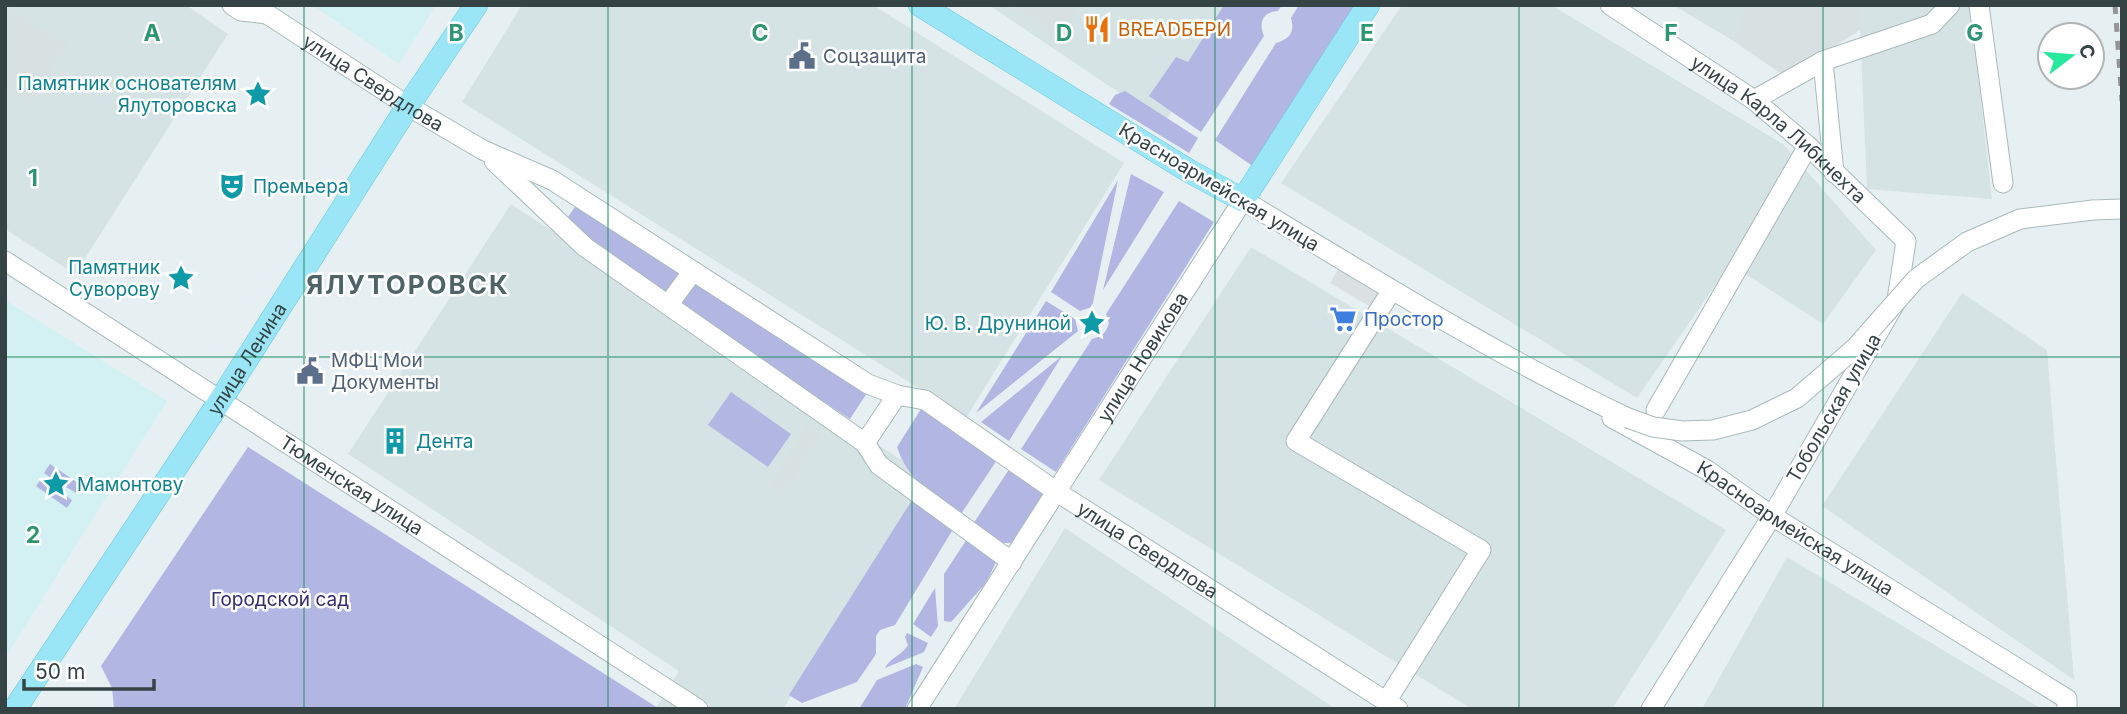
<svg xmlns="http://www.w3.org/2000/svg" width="2127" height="714" font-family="Inter,sans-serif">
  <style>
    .residential { fill: #d5e3e5 }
    .commercial { fill: #d3f1f2 }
    .industrial { fill: #d8e1e1 }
    .green { fill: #b2b6e3 }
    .parking { fill: #dbe0e0 }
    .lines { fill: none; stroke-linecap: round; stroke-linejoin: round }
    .minor-casing { stroke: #a9babc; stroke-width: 21 }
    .major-casing { stroke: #6cc8da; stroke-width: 24 }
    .minor { stroke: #fff; stroke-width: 19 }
    .major { stroke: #9be6f6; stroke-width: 23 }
    .rail { stroke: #959595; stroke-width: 5; stroke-dasharray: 9 9; stroke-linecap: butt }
    .minor-bridge-casing { stroke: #a9babc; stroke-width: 21; stroke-linecap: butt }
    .minor-bridge { stroke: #fff; stroke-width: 19 }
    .grid { fill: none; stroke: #2e9670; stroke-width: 2; stroke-opacity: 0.55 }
    .labels { text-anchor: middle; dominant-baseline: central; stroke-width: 5; stroke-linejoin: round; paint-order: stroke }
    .food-label { font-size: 19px; fill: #c56008; stroke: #fff; text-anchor: start }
    .service-label { font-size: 19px; fill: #4e5e75; stroke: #fff; text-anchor: start }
    .culture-label { font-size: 19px; fill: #0d838f; stroke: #fff; text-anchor: end }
    .street-label { font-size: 19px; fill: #364344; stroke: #fff }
    .shop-label { font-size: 19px; fill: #366cbe; stroke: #fff; text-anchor: start }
    .park-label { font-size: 19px; fill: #332e71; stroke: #fff }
    .district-label { font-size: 26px; font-weight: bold; letter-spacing: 2px; fill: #4e6466; stroke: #fff }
    .grid-label { font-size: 23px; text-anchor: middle; font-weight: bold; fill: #2e9670; stroke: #fff; stroke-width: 5; stroke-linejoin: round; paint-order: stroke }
  </style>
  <rect width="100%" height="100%" fill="#e6f0f2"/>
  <path class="residential" d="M5,5h181l42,29 -153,240 -70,-45z
    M522,5h351l251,158 -158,255 -504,-316z
    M989,5h254l-79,118z
    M1402,5h149l232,139 93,106 -53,74 -93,-60 -93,134 -356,-215z
    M1673,5h72l-13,35z
    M1859,5h111l22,194 -125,-10z
    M511,204l421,276 -149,229h-128l24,-38 -331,-217z
    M1251,247l475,283 -114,179h-140l-373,-229z
    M1962,293l85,57 27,330 -252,-174z
    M1065,528l271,181h-382z
    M1787,557l255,152h-340z"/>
  <path class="commercial" d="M312,5h124l-37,59z
    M5,300l162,101 -162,257z"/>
  <path class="industrial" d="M5,5l62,38 -37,60 -25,-16z
    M1006,5h74l-21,30z
    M1745,5h114l1,25 -74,47 -54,-37z
    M806,425l15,10 -37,62 -16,-9z"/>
  <path class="green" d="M1224,5h58l-4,6c-15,1 -20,11 -14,25l-63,96 -52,-36 27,-39 12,5z
    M1299,5h58l-103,162 -39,-27 61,-97c14,-4 19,-11 15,-25z
    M1125,91l73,47 -9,15 -80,-49 6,-9z
    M1131,174l33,18 -61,98z
    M1118,180l-26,127 -12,4 -29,-19z
    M1179,201l35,21 -158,250 -35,-23 71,-110c10,-3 14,-6 17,-16l-3,-9z
    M577,204l104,66 -15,23 -101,-72z
    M697,280l170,113 -17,26 -170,-112z
    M1046,301l29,18 3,12 -102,82z
    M1062,356l-53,85 -28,-19z
    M731,392l60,42 -23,33 -60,-42z
    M921,409l78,48 -38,57c-28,-19 -53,-33 -64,-67z
    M248,447l410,261 -1,1h-543l-2,-21 -11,-22z
    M50,464l31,21 -5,8 -13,-8 2,-4 -11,-7 -3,4 -7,-5z
    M1012,465l34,25 -35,53h-9l-29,-19z
    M41,479l6,4 -1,3 11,8 2,-3 13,9 -5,8 -31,-22z
    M912,500l43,26 -60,99 -15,5 -4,6v18l-19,28 -55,21 -13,-8z
    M969,536l30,20 -13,27 -35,39 -7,-1v-47z
    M935,588l3,38 -7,11 -18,-13z
    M907,633l21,10 -4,9 -39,16c6,-11 16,-12 23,-23l-3,-8z
    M916,664l7,3 -18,42h-46l18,-29z"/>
  <path class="parking" d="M1338,269l44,26 -8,14 -44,-26z"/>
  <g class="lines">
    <defs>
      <g id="minor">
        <path d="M232,5l9,6 26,3"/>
        <path id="s1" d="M260,5l7,9 141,92 75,44 69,30 316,204 29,11 28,5 132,92 341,217"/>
        <path id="s2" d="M1610,5l144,95 54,46 98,95 -9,59 -125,216 -121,193"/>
        <path d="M1979,5l24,178"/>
        <path d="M1823,61l11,112"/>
        <path d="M1754,100l69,-39 109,-37 18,-19"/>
        <path d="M494,161l91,86 280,196 14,22 133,97"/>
        <path d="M2093,210l29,-1"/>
        <path id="s3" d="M5,261l693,448"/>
        <path d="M668,305l25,-34"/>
        <path d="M1656,410l152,-264"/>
        <path id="s4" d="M1612,418l95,52 65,46 295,183v10"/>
        <path d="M865,443l32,-48"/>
        <path d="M1386,702l95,-152 -185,-109 96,-151"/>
        <path id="s5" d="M917,709l326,-509c126,76 252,155 385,218"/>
      </g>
      <g id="major">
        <path d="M920,5l269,166 54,29 125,-195"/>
        <path id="s6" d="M15,709l205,-308 188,-295 68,-101"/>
      </g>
    </defs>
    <use href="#minor" class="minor-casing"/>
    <use href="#major" class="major-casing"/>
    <use href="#minor" class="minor"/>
    <use href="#major" class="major"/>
    <path class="rail" d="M2115,5l7,96"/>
    <defs>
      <path id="minor-bridge" d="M1628,418l25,9 29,4 31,-1 39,-10 45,-22 58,-50 61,-69 51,-37 53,-23 73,-9"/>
    </defs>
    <use href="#minor-bridge" class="minor-bridge-casing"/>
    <use href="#minor-bridge" class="minor-bridge"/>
  </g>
  <path class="grid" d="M304,5v704M608,5v704M912,5v704M1215,5v704M1519,5v704M1823,5v704M5,357h2117"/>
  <defs>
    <symbol id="restaurant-bare" viewBox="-9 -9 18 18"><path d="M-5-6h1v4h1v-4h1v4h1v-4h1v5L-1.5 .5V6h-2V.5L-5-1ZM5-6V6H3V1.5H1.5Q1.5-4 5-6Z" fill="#e8710a" stroke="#fff" stroke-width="2.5" paint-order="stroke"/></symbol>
    <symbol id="civic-bare" viewBox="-9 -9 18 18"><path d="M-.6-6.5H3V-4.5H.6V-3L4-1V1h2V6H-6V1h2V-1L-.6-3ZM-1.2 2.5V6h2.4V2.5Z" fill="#5c6f8a" stroke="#fff" stroke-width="2.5" paint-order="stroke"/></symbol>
    <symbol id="sight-bare" viewBox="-9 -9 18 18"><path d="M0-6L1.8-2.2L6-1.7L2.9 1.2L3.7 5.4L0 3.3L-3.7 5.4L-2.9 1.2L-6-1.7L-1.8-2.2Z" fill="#0f9aa8" stroke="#fff" stroke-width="2.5" paint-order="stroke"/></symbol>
    <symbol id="theatre-bare" viewBox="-9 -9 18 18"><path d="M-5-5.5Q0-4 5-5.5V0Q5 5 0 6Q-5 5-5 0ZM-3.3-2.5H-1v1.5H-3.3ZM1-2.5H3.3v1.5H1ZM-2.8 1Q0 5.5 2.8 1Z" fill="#0f9aa8" stroke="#fff" stroke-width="2.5" paint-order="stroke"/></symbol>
    <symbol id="supermarket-bare" viewBox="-9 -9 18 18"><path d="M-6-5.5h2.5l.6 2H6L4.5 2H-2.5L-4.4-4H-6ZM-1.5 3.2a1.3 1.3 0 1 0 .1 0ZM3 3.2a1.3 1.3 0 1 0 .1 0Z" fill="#3f7fe0" stroke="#fff" stroke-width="2.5" paint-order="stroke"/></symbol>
    <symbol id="building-bare" viewBox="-9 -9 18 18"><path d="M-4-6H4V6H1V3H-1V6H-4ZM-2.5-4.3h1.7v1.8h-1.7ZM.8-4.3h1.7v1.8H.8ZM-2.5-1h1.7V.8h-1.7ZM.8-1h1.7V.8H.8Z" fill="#0f9aa8" stroke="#fff" stroke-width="2.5" paint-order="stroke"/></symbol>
  </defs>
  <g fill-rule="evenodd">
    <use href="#restaurant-bare" x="1078" y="10" width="38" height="38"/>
    <use href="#civic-bare" x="783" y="37" width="38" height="38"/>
    <use href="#sight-bare" x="239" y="75" width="38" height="38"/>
    <use href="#theatre-bare" x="213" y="167" width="38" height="38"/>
    <use href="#sight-bare" x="162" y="259" width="38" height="38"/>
    <use href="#supermarket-bare" x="1324" y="300" width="38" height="38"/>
    <use href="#sight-bare" x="1073" y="304" width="38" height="38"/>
    <use href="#civic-bare" x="291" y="352" width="38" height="38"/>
    <use href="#building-bare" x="376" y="422" width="38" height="38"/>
    <use href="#sight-bare" x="37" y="465" width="38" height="38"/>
  </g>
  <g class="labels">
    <g class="food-label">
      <text x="1118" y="29">BREADБЕРИ</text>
    </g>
    <g class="service-label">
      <text x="823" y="56">Соцзащита</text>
      <text x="331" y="360">МФЦ Мои<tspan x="331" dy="22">Документы</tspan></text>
    </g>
    <g class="culture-label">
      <text x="237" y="83">Памятник основателям<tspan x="237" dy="22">Ялуторовска</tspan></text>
      <text x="253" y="186" text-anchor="start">Премьера</text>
      <text x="160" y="267">Памятник<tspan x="160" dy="22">Суворову</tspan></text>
      <text x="1071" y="323">Ю. В. Друниной</text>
      <text x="416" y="441" text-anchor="start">Дента</text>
      <text x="77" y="484" text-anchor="start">Мамонтову</text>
    </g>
    <g class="street-label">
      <text stroke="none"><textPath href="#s1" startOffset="138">улица Свердлова</textPath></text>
      <text stroke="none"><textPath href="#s2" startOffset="210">улица Карла Либкнехта</textPath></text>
      <text transform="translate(1219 187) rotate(31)">Красноармейская улица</text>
      <text stroke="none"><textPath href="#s5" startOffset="418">улица Новикова</textPath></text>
      <text stroke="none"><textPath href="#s6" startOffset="420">улица Ленина</textPath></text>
      <text transform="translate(1834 408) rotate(-60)">Тобольская улица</text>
      <text stroke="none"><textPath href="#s3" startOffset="413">Тюменская улица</textPath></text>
      <text stroke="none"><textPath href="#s4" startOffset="214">Красноармейская улица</textPath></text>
      <text stroke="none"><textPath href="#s1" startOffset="1046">улица Свердлова</textPath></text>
    </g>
    <g class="shop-label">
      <text x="1364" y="319">Простор</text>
    </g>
    <g class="park-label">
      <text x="280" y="599">Городской сад</text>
    </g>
    <g class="district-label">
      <text x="408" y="284">ЯЛУТОРОВСК</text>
    </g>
  </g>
  <g class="grid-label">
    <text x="152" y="41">A</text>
    <text x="456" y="41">B</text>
    <text x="760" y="41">C</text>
    <text x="1064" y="41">D</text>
    <text x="1367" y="41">E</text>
    <text x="1671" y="41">F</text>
    <text x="1975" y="41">G</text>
    <text x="33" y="186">1</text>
    <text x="33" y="543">2</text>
  </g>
  <rect width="2127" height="714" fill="none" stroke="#364344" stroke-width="14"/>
  <g transform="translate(2071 56) rotate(74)"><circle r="33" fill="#ffffff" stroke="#afb4b4" stroke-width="2"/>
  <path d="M0-5L12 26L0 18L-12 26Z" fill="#26e99d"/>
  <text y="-10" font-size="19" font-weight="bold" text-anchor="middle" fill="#364344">С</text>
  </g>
  <path d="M24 679v10h130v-10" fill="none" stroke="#364344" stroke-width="3.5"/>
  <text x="35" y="679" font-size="21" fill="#364344" stroke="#ffffff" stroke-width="5" paint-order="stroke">50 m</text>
</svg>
